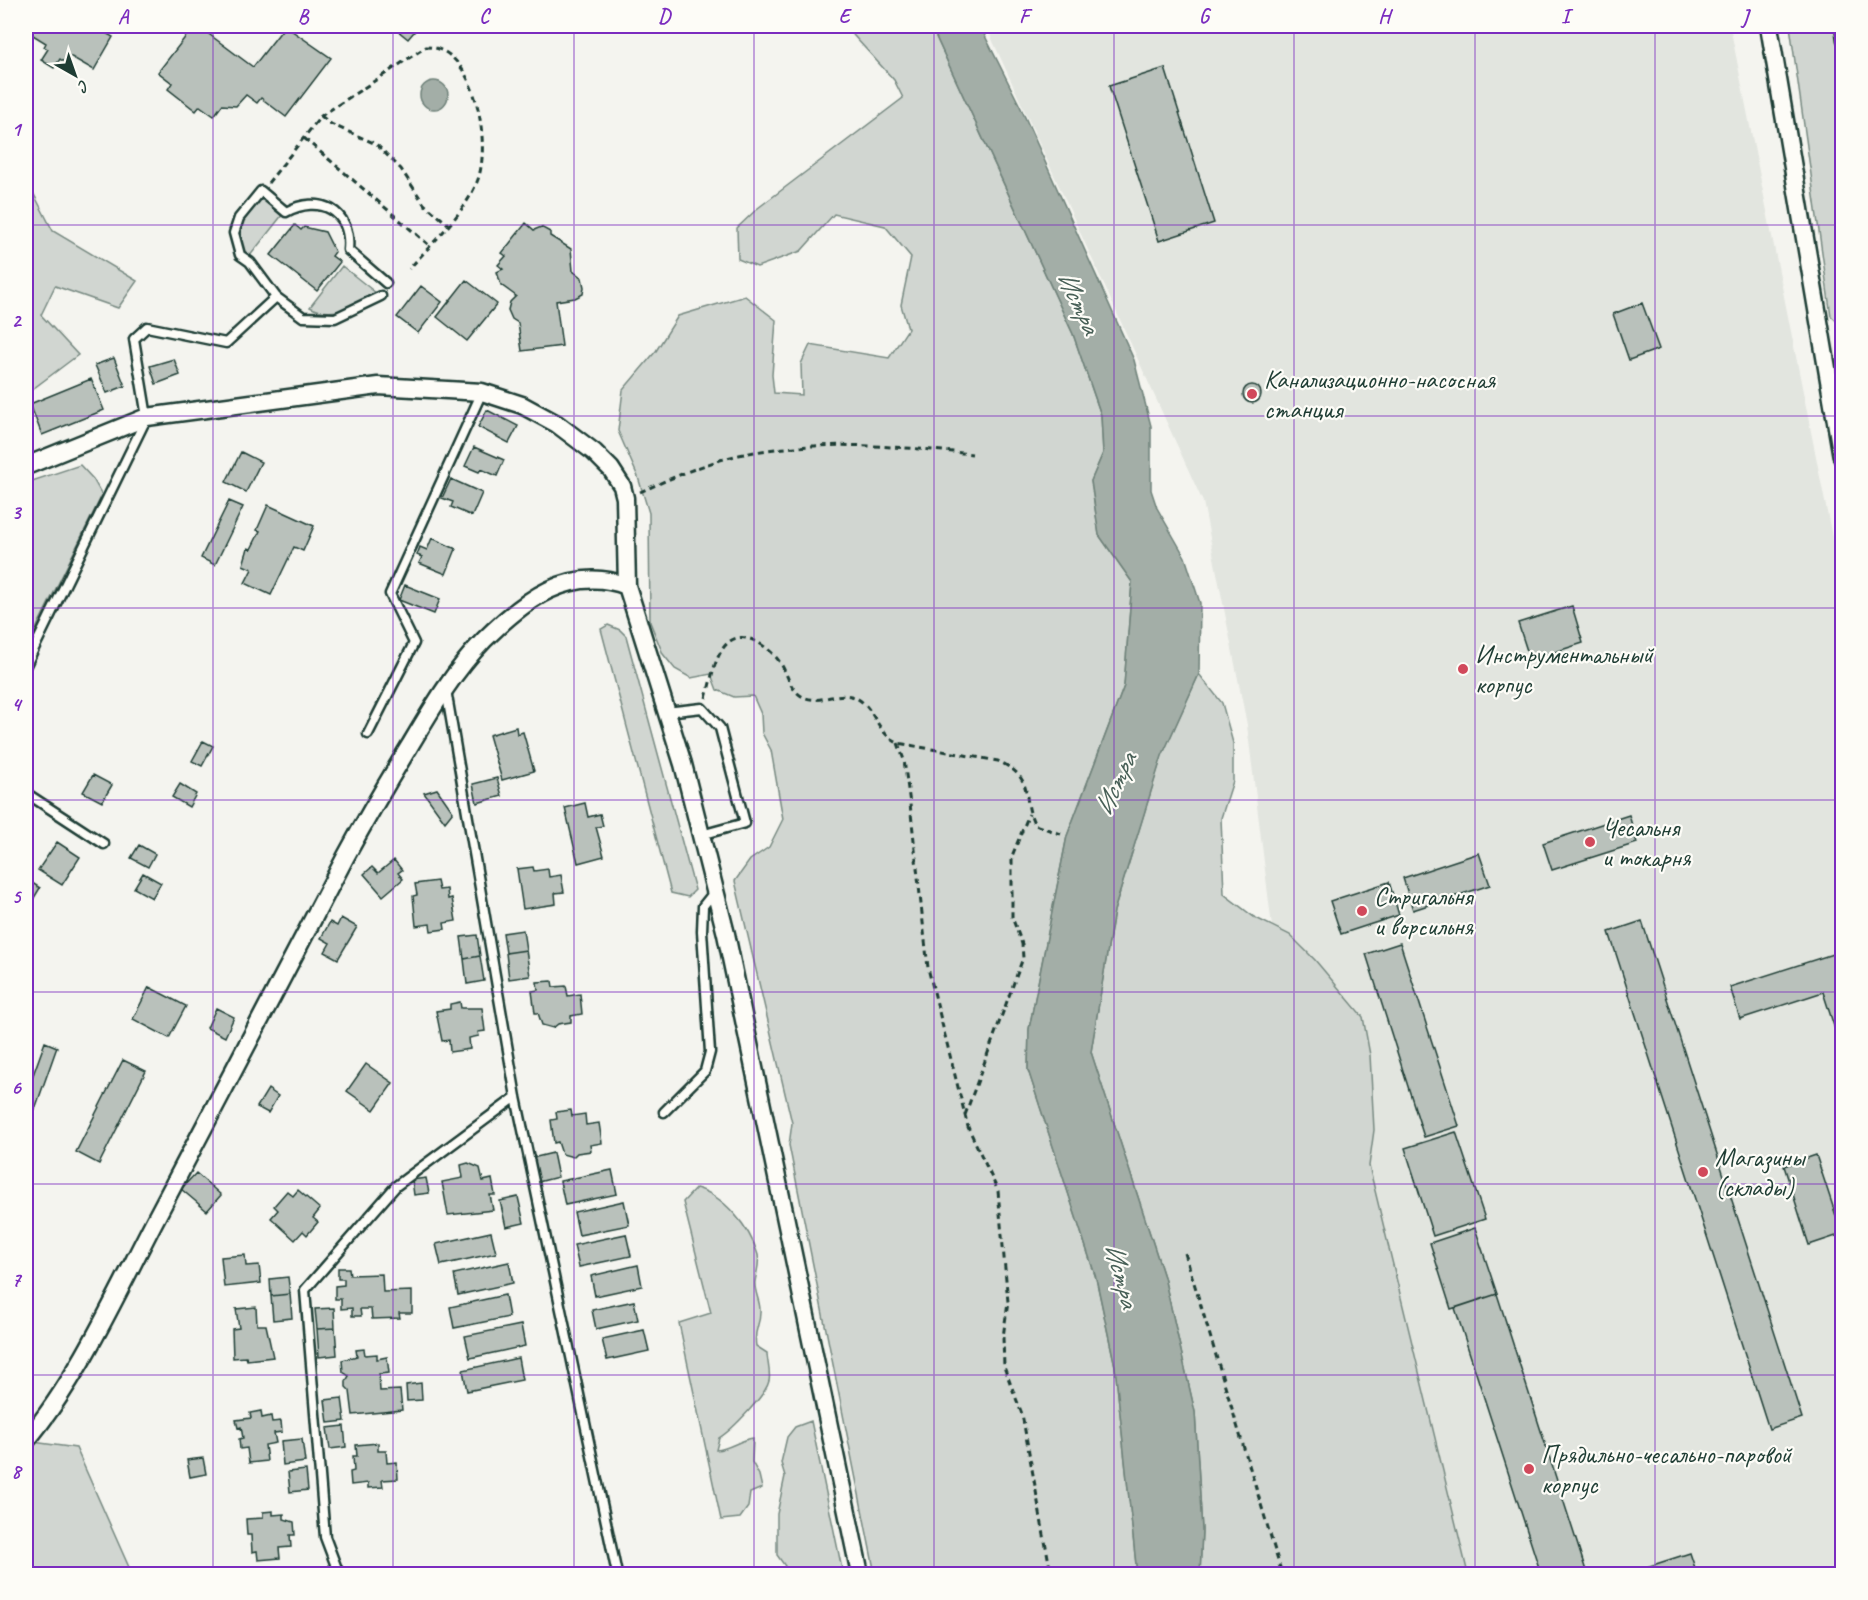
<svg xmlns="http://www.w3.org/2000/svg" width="1868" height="1600" font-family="Caveat,sans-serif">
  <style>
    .built { fill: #e2e5df }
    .green { fill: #d1d6d1; stroke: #788a82; stroke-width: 1.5 }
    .water { fill: #a3aea7; stroke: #6e8179; stroke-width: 1.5 }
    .building { fill: #b9c1bb; stroke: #1f3d34; stroke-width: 1.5 }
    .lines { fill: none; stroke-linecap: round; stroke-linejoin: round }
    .lane-casing { stroke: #1f3d34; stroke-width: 13 }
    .street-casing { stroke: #1f3d34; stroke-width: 21 }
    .path { stroke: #1f3d34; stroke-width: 3; stroke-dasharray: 6 4.5; stroke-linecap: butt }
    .lane { stroke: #fdfcf7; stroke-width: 8 }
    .street { stroke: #fdfcf7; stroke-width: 16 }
    .grid { fill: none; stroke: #7b2cbf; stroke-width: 1.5; stroke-opacity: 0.55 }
    .poi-dot { fill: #d1495b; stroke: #fdfcf7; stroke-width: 2 }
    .labels { text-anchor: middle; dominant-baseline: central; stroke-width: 4.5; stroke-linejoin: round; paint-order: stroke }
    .poi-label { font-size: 26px; fill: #1f3d34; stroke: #fdfcf7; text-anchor: start }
    .water-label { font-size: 27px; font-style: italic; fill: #475f56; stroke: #fdfcf7 }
    .neatline { fill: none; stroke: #7b2cbf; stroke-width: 2 }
    .grid-label { font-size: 20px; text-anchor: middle; font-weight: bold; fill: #7b2cbf }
  </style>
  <rect width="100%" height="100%" fill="#f4f4ef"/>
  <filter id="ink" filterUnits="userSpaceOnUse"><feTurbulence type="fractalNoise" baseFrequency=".0167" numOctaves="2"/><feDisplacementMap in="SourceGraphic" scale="12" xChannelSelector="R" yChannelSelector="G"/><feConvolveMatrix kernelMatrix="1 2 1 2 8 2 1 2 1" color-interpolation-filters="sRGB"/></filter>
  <g filter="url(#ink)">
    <path class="built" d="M986,26h744l112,561v987h-453l-64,-221 -78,-628 -44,-223z"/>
    <path class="green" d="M845,26h86l142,308 28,81 2,38 -12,28 8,54 33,47 -8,104 -57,150 -38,193 -1,41 68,208 19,88 22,208h-262l-86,-429 3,-22 -57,-242 15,-21 19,-13 14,-28 -12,-69 -9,-17 -1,-19 -8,-18 -19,1 -17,-7 -6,-16 -20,4 -16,-9 -12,-15 -13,-32 -1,-109 -11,-36 -20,-46 5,-41 33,-39 22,-35 67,-20 31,24 -4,55 2,18 28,2 -1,-31 9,-19 79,13 19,-29 -7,-24 10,-48 -26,-31 -51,-12 -33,37 -44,16 -19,-8 -1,-31 21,-20 145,-110 -9,-18z
      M1790,26h49l3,36v264l-11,-10z
      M26,179l27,52 84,50 -19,27 -63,-22 -14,29 37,40 -52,39z
      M263,195l20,19 -34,43 -7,-5c-7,-32 1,-33 21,-57z
      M342,266l34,27c-14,15 -47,25 -66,14z
      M80,465l13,14 9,16 -76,154v-166z
      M608,625l12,5 6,6 69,254 -7,7 -17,-4 -70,-264z
      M1199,674l23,29 11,40v38l-12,37 3,76 30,23 36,18 25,25 48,57 7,38 4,75 -5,36 99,408h-268l2,-44 -7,-118 -31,-135 -73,-225 23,-141 48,-156z
      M696,1188c27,7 54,39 62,67 2,10 -2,18 -3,27 -1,10 5,18 5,28 1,16 -7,18 -4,36l11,7c0,8 4,20 2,28 -3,14 -37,49 -50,57l-3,12c14,-1 23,-10 37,-12l-1,24 7,13 3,13 -12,5 -2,14 -8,11 -19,2 -42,-197 32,-10 -28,-111z
      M811,1421l32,153h-63l5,-8 -8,-11v-41l8,-38 -4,-13 6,-26 8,-10z
      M26,1441l50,7 56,126h-106z"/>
    <path class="water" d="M931,26h49l40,80 114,254 17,66v64l6,18 28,49 15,46 -1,71 -37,82 -48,155 -23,141 73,225 31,135 7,118 -2,44h-63l-22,-208 -19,-88 -68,-208 1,-41 38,-193 57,-150 8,-104 -33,-47 -8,-54 12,-28 -2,-38 -28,-81z
      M420 95a14 14 0 1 1 28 0a14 14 0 1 1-28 0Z"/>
    <path class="building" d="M26,26h67l20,11 -19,33 -26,-15 -4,7 -4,-3 -6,9 -13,-8 7,-11 -4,-2 2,-4 -13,-8 -4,5 -3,-3z
      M194,26h4l55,41 32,-41 46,32 -45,59 -25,-19 -4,5 -11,-8 -10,11 -14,-1 -8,11 -14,-10 -4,5 -28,-22 4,-6 -14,-11z
      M392,26h27l-11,13z
      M1165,68l49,155 -55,18 -50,-155z
      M526,223l8,7 7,-3 9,5v4l21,13 2,22 9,7 2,9 -1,7 -8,4 -19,3 6,45 -40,5 -4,-28 -6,-4 -4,-9 2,-8 6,-6 -15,-11 -4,-13 6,-3 -5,-4 8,-9 -4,-3z
      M295,225l6,5 3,-3 21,5 10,20 -3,4 8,6 -23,29 -46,-36z
      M466,280l31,24 -30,37 -30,-24z
      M421,286l21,16 -24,31 -21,-16z
      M1642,303l17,46 -30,11 -16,-46z
      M114,358l11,28 -18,7 -12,-28z
      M174,359l6,16 -24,9 -6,-18z
      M91,379l13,31 -62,25 -12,-31z
      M1243 394a9 9 0 1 1 18 0a9 9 0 1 1-18 0Z
      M487,410l31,16 -9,17 -31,-16z
      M474,447l30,13 -7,16 -16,-7 -2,3 -14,-6z
      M241,452l20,10 -15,30 -20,-10z
      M451,479l31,14 -10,23 -21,-9 2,-5 -11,-4z
      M229,501l14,6 -28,58 -14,-7z
      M268,505l46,21 -11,25 -9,-4 -23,48 -26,-12 7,-14 -9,-4 5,-17 3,1 9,-18 -3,-1z
      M432,538l24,11 -10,25 -27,-11 3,-6 -5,-2 3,-8 7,3z
      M405,585l35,14 -6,15 -35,-14z
      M1572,606l11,37 -53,17 -12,-37z
      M516,727l1,7 6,-2 11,39 -32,9 -13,-45z
      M203,741l10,5 -11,20 -10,-5z
      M93,775l19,10 -10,17 -19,-10z
      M497,778l5,18 -25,7 -4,-19z
      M180,784l16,10 -7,13 -17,-10z
      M437,789l16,23 -8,10 -21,-29z
      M585,803l3,14 12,-3 3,12 -7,1 8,29 -26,7 -13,-55z
      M1629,815l8,28 -85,27 -9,-27z
      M57,842l23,15 -18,28 -24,-15z
      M139,845l16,9 -7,13 -17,-9z
      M1479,853l11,32 -77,25 -10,-32z
      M394,860l8,10 -4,3 5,6 -20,17 -19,-22 8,-7 6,6z
      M533,867l1,4 14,-2 1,8 12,-2 3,17 -9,1 1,11 -33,5 -6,-40z
      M143,873l18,10 -9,15 -18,-10z
      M26,879l14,9 -14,23z
      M437,881l2,9 8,-1 1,10 4,-1 4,23 -12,2 1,6 -14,2 -1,-7 -14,2 -3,-30 4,-1 -2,-11z
      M1389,882l10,33 -58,19 -11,-33z
      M341,918l16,9 -19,32 -13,-7 5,-9 -9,-5 9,-16 7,4z
      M1642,921l160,497 -33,11 -160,-497z
      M523,930l3,20 -20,3 -3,-20z
      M477,935l3,21 -16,3 -3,-22z
      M1400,943l59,183 -35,11 -58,-183z
      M526,950l4,26 -21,3 -3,-26z
      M1842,951v100l-19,-59 -83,27 -10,-32z
      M480,956l4,25 -17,3 -3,-25z
      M552,981l1,6 13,-1 2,10 12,-2 2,20 -11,2v6l-13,2 -5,4 -11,-3 -4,-12h-3l-3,-22 6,-1 -1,-8z
      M149,987l37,19 -17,32 -36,-19z
      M460,1002l1,6h21l3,23 -7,1 1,4 -10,2 1,11 -20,3 -1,-12 -7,1 -6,-30 14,-2v-5z
      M216,1008l18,9 -9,20 -18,-9z
      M45,1042l12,5 -23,65 -8,-3v-24l3,1z
      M123,1060l23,11 -47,93 -23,-12z
      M366,1064l27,19 -19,27 -27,-19z
      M268,1089l10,7 -10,17 -11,-6z
      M571,1110l1,6 13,-2 1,11 13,-2 3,20 -12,2 1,6 -14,2 -4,4 -11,-3 -4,-12 -4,1 -3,-23 6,-1 -1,-7z
      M1456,1132l29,87 -52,17 -28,-88z
      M553,1153l5,24 -20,5 -6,-24z
      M1816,1155l26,79 -33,11 -25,-79z
      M468,1163l12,5 3,13 9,-2 3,16h-5l3,15 -45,5 -6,-33 21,-4 -2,-13z
      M612,1170l5,24 -52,11 -5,-24z
      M196,1173l25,22 -14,16 -26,-22z
      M426,1178l3,15 -15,2 -2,-15z
      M298,1190l22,19 -7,9 5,4 -11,13 -4,-4 -8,9 -24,-22 7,-8 -4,-4 13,-15 6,5z
      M518,1197l6,26 -18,4 -6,-26z
      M624,1201l5,24 -50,10 -5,-23z
      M1475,1228l22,66 -46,15 -21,-66z
      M491,1232l5,21 -55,12 -5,-21z
      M626,1234l5,22 -52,11 -5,-22z
      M245,1255l1,11 13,-1 2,18 -37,4 -3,-30z
      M509,1262l4,21 -55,12 -4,-21z
      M638,1265l4,21 -47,10 -4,-20z
      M338,1268h11l1,7 32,-1 1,18 29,-1v22h-13l1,5 -28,1 -1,-10h-11l1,7h-9v-8l-11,1v-10h-6v-13l9,-1v-6h-6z
      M288,1277l2,17 -19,2 -1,-17z
      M290,1294l2,24 -19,2 -2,-24z
      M1497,1294l90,280h-46l-86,-266z
      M505,1295l4,22 -55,11 -4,-21z
      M634,1301l4,19 -42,9 -4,-19z
      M256,1307l1,18h9l7,32 -26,3 -1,-3 -13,1 -1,-29 7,-1 -3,-19z
      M334,1308l1,20 -18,1 -2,-20z
      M521,1325l4,21 -55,12 -5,-22z
      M335,1328l2,27 -18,2 -2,-28z
      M644,1330l5,21 -42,9 -5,-21z
      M364,1349l1,6 12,-1v5l10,-2 2,16 -10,1 1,17 20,-1 2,20 -49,5 -3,-24 -4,-4v-6l3,-5 -6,-4 -1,-12 15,-4 -1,-6z
      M518,1358l4,22 -55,11 -4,-21z
      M421,1383l1,17 -15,1 -1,-16z
      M342,1398l3,23 -17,2 -3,-23z
      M261,1411l1,7 9,-2 1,6 9,-1 1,11 -8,1 2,10 -11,2 2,16 -18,2 -2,-15 -7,1 -1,-10 4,-1 -2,-11 -3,1 -2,-8 15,-2 -1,-5z
      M344,1426l2,21 -16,2 -3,-21z
      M302,1439l3,23 -22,3 -2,-24z
      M378,1443v8h8l1,12 10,-1 1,17 -16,1 1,7 -15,1v-5l-17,2 -1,-13 4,-1 -1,-15h4l-1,-11z
      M203,1458l3,16 -16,3 -3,-17z
      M306,1470l2,20 -18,2 -2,-20z
      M273,1511v4l11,-1v5l10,3 1,13h-5l1,12 -12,1 1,10 -22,2 -1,-9 -5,1 -1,-17h-4l-1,-16 17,-1v-6z
      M1690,1553l7,21h-72z"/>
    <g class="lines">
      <defs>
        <path id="lane" d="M1840,26l2,14
          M276,297l-26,-35 -10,-7 -6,-22 5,-15 22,-27 25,21c33,-18 66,-2 62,38l38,33
          M26,665l121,-248 -13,-78 13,-12 79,16 50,-46 27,20 32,1 46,-22
          M446,690l70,407 101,477
          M666,712l36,-4 18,20 25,95 -44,12
          M368,734l46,-91 -24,-49 92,-202
          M26,793l78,51
          M664,1112l41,-41 5,-19 -8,-121 1,-25 12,-15
          M339,1574l-14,-37 -20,-247 91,-104 120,-89"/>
        <path id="street" d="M1769,26l73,431
          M26,466l121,-49 231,-31 104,6 40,13 35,19 37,28 17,17 11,17 3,12 2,88 56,178 43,170 134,640
          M26,1441c53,-63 91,-148 129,-221 64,-121 127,-242 191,-364 20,-37 41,-73 63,-109 22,-37 44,-75 75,-107 39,-39 86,-76 143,-54"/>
      </defs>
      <use href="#lane" class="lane-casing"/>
      <use href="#street" class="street-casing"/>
      <path class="path" d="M321,116l10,8 45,20 25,25 23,35 24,20
        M304,138l126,108
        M268,183l53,-67 105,-69c50,-1 66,99 51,135 -13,32 -44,60 -68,87
        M640,492c32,-14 65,-29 99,-37 77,-16 156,-9 233,-1
        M706,698c7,-23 12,-72 47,-58 11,5 22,14 28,24 7,11 8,23 19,31 18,12 36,-5 54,2 20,8 22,36 44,46l100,18c39,18 22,35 37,64l26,9
        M898,743l6,17 6,44 18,164 40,159 30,64 10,111 -5,35 1,30 18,47 29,160
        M965,1115l58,-157 -1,-14 -10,-27v-61l17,-42
        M1185,1253l97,321"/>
      <use href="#lane" class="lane"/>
      <use href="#street" class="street"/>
    </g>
  </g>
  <path class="grid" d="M213,26v1548M393,26v1548M574,26v1548M754,26v1548M934,26v1548M1114,26v1548M1294,26v1548M1475,26v1548M1655,26v1548M26,225h1816M26,416h1816M26,608h1816M26,800h1816M26,992h1816M26,1184h1816M26,1375h1816"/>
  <g class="poi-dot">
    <circle cx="1252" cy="394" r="6"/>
    <circle cx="1463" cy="669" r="6"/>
    <circle cx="1590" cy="842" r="6"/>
    <circle cx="1362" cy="911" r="6"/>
    <circle cx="1703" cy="1172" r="6"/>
    <circle cx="1529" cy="1469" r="6"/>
  </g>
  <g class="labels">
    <g class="poi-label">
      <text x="1264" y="379">Канализационно-насосная<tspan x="1264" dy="30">станция</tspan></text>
      <text x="1475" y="654">Инструментальный<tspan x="1475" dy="30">корпус</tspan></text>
      <text x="1602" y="827">Чесальня<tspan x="1602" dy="30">и токарня</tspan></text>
      <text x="1374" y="896">Стригальня<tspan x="1374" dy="30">и ворсильня</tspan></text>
      <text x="1715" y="1157">Магазины<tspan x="1715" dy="30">(склады)</tspan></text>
      <text x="1541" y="1454">Прядильно-чесально-паровой<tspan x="1541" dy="30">корпус</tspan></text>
    </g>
    <g class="water-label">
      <text transform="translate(1079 302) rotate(65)">Истра</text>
      <text transform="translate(1115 784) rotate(-65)">Истра</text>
      <text transform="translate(1122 1275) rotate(75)">Истра</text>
    </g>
  </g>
  <rect width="1868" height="1600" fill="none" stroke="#fdfcf7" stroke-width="66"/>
  <g transform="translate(75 75) rotate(140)" stroke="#fdfcf7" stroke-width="4.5" paint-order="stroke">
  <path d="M0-4.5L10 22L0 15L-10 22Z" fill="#1f3d34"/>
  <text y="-9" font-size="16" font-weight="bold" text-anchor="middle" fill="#1f3d34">С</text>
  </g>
  <rect x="33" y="33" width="1802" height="1534" class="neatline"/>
  <g class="grid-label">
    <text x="123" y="23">A</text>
    <text x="303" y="23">B</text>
    <text x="484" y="23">C</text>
    <text x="664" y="23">D</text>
    <text x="844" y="23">E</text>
    <text x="1024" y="23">F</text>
    <text x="1204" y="23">G</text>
    <text x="1384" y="23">H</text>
    <text x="1565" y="23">I</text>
    <text x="1745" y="23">J</text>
    <text x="16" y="136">1</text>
    <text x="16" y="327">2</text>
    <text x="16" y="519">3</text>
    <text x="16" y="711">4</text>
    <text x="16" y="903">5</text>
    <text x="16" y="1094">6</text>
    <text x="16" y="1286">7</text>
    <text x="16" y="1478">8</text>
  </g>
</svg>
